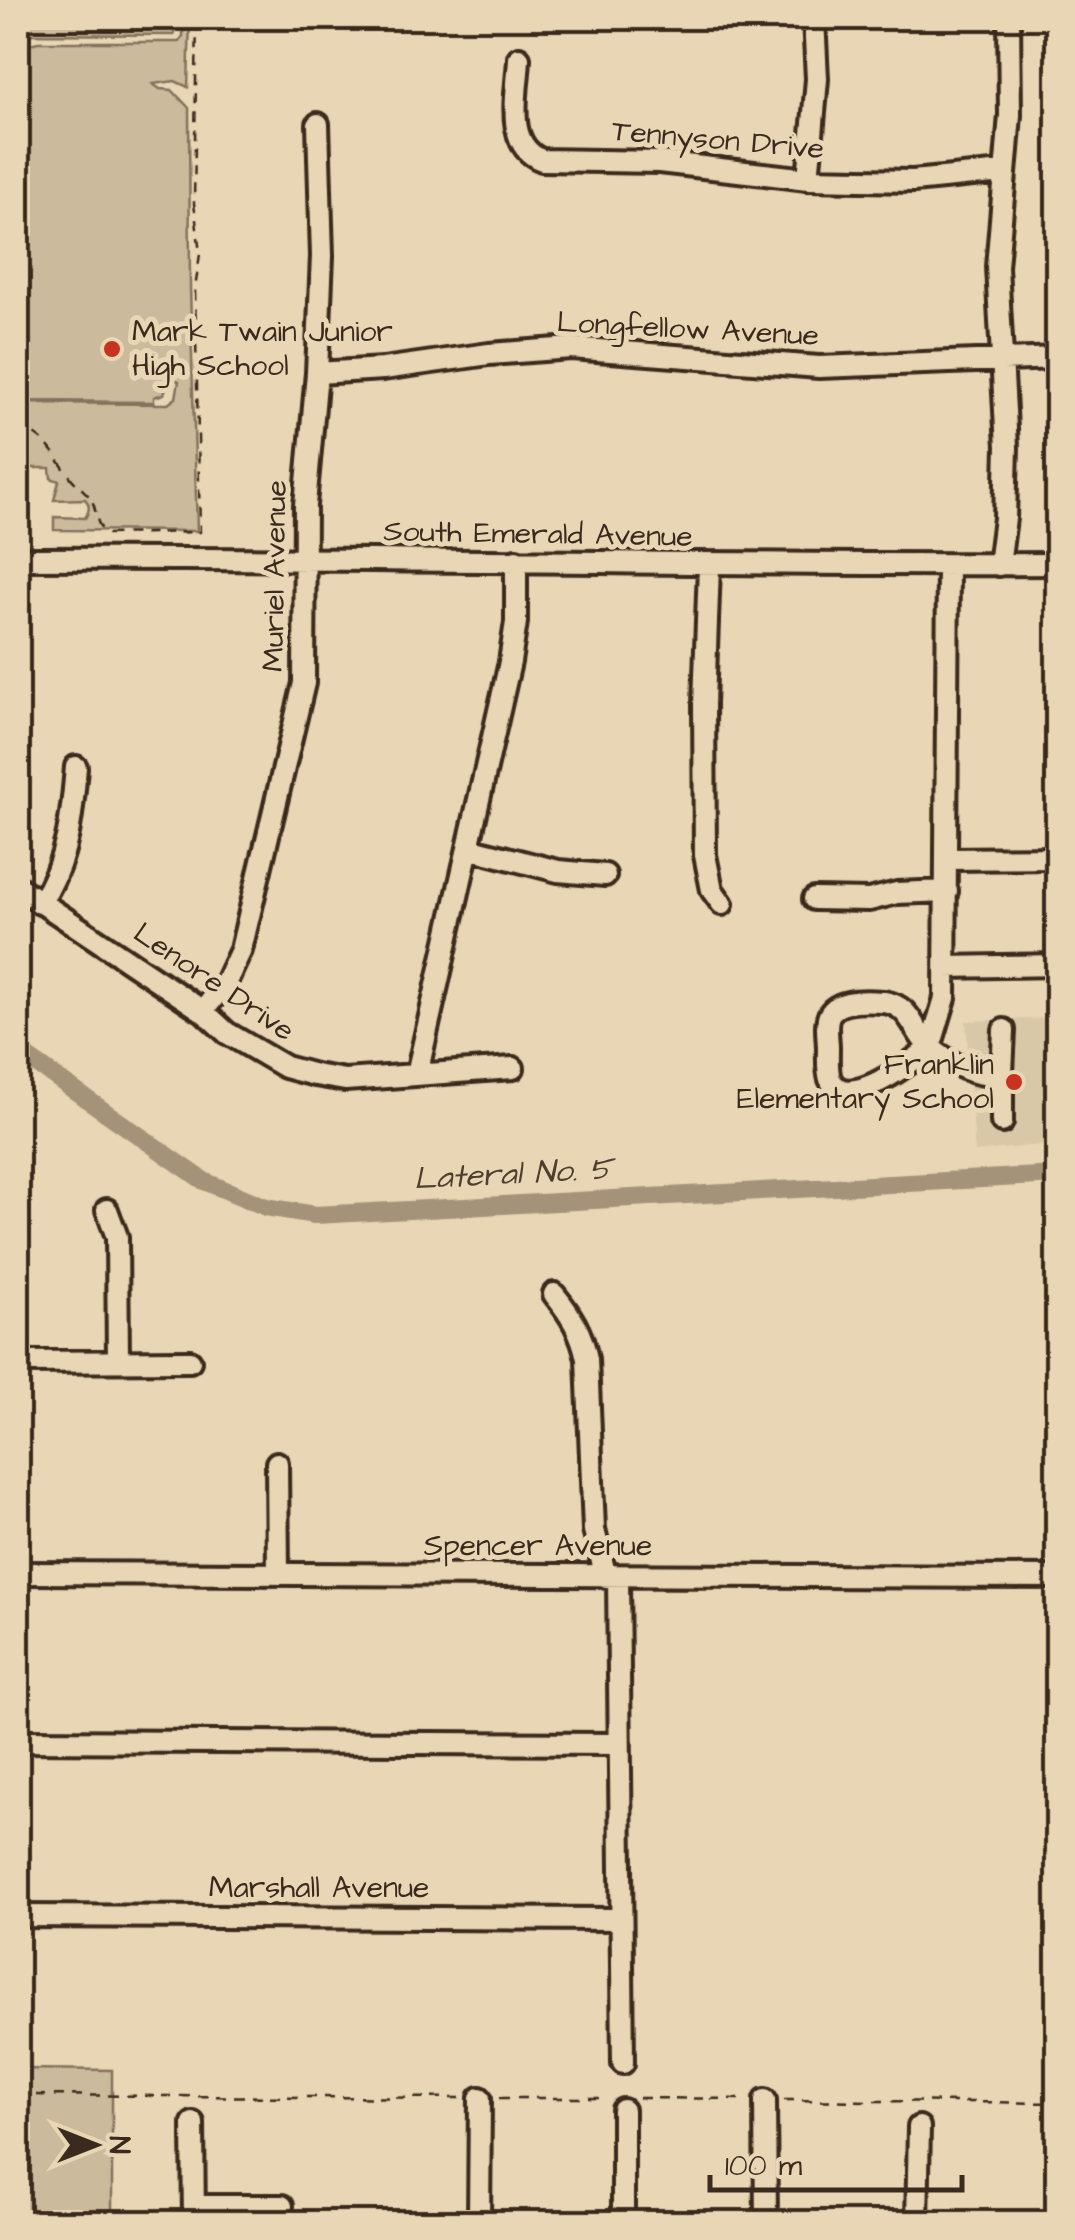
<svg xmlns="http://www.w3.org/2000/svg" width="1075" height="2240" font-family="'Architects Daughter',sans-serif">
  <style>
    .built { fill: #d9c8a7 }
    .green { fill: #ccba9c; stroke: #84725d; stroke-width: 2.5 }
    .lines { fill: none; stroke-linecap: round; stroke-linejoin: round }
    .canal { stroke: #a49279; stroke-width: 18 }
    .minor-casing { stroke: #3b2a1e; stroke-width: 28 }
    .path { stroke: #3b2a1e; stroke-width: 2.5; stroke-dasharray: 10 8; stroke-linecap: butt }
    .minor { stroke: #e8d6b4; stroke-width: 20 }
    .poi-dot { fill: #c8321e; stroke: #e8d6b4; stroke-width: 4 }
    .labels { text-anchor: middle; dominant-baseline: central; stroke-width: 10; stroke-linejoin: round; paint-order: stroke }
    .street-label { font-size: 30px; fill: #3b2a1e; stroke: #e8d6b4 }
    .poi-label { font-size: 30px; fill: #3b2a1e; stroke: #e8d6b4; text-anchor: start }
    .water-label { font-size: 32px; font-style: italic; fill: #503f30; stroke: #e8d6b4 }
  </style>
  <rect width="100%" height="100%" fill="#e8d6b4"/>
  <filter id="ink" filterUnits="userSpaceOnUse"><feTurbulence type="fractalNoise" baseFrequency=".01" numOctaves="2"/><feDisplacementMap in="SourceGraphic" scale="20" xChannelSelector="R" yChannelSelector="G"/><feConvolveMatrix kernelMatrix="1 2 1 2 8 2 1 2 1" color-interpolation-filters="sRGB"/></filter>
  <g filter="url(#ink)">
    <path class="built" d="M1057,1018v125l-82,9 -9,-131z"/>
    <path class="green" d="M18,18h161h-5v17l-156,-1z
      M183,18h7l-2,69 -13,-6 -22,3 7,5 12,1 17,18 1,179 7,244 -143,-1v-13l31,1c4,-6 6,-13 0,-19l-31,1 5,-19 -8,-3 -1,-10h-32v-65l150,1 8,-6 3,-17 -10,-3 -5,16 -10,3v5l-136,-1v-354l20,-5h141l4,-6z
      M18,2069l94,1v152h-94z"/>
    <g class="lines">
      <path class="canal" d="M18,1051l186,130 62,26 49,8 743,-40"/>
      <defs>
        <path id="minor" d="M519,58c-1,33 -16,87 23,102l117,2 149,17 105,2 90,-9
          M808,179l9,-100 -3,-61
          M317,373l66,-4 106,-15 82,-6 248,19 239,-9
          M18,559c346,-2 693,7 1040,5
          M999,565l6,-47 2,-71 -10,-180 13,-152 -1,-97
          M709,566l-5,138 1,151 7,35 10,14
          M468,848l90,23 47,4
          M947,859l111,-1
          M18,887l185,124 24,22 58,34 30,8 30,5 168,-12
          M814,899l55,1 28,-7 50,-2
          M40,903c28,-42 32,-87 36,-136
          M946,967l112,-2
          M203,1011l23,-29 15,-32 63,-267 1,-178 12,-132 5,-117 -4,-132
          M930,1048l15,-50 3,-433
          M930,1048c-18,13 -84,66 -100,31 -3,-9 -2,-21 -2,-31 0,-11 -4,-29 4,-37 11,-12 37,-10 52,-9 29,4 29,32 48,47 17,14 49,31 70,24l2,-43
          M1002,1073v49
          M417,1074l93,-412 6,-40v-62
          M107,1210l10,27 1,124
          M554,1294c17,21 28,39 33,65l7,171 12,47
          M18,1362l172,-1
          M277,1463l1,110
          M18,1573l1040,4
          M618,1577l5,486
          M18,1741l600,3
          M18,1916l602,3
          M765,2100l1,122
          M193,2123l1,99
          M194,2206h88
          M479,2222l1,-124
          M623,2222v-112
          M917,2222l2,-95"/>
      </defs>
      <use href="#minor" class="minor-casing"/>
      <path class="path" d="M18,427c30,10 33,25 51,48 6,9 17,16 22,24 8,14 2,26 17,35l92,-2 -5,-243 5,-35 -6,-51 3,-185
        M18,2095l443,3
        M499,2098h107
        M639,2098l107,1
        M784,2100l274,3"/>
      <use href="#minor" class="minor"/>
    </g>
  </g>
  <g class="poi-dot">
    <circle cx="112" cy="349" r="10"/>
    <circle cx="1014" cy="1082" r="10"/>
  </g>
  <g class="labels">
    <g class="street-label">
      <text transform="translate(718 140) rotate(5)">Tennyson Drive</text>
      <text transform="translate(688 329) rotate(3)">Longfellow Avenue</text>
      <text transform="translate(538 534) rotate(1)">South Emerald Avenue</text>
      <text transform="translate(275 576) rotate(-89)">Muriel Avenue</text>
      <text transform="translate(214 982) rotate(34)">Lenore Drive</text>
      <text x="538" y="1546">Spencer Avenue</text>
      <text x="319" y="1888">Marshall Avenue</text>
    </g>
    <g class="poi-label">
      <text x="132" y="332">Mark Twain Junior<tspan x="132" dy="34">High School</tspan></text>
      <text x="994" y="1065" text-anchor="end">Franklin<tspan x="994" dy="34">Elementary School</tspan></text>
    </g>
    <g class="water-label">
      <text transform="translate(513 1174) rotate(-3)">Lateral No. 5</text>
    </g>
  </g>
  <rect width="1075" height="2240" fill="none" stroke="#e8d6b4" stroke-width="60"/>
  <rect x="30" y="30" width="1015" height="2180" fill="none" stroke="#3b2a1e" stroke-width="4" filter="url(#ink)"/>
  <g transform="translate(95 2145) rotate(90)" stroke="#e8d6b4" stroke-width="8" paint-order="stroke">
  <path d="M0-8L18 38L0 25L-18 38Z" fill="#3b2a1e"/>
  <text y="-15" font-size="28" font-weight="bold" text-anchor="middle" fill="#3b2a1e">N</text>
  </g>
  <path d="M710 2175v15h252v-15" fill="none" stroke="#3b2a1e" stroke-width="5"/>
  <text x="725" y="2175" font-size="30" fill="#3b2a1e" stroke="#e8d6b4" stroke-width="8" paint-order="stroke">100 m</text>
</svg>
